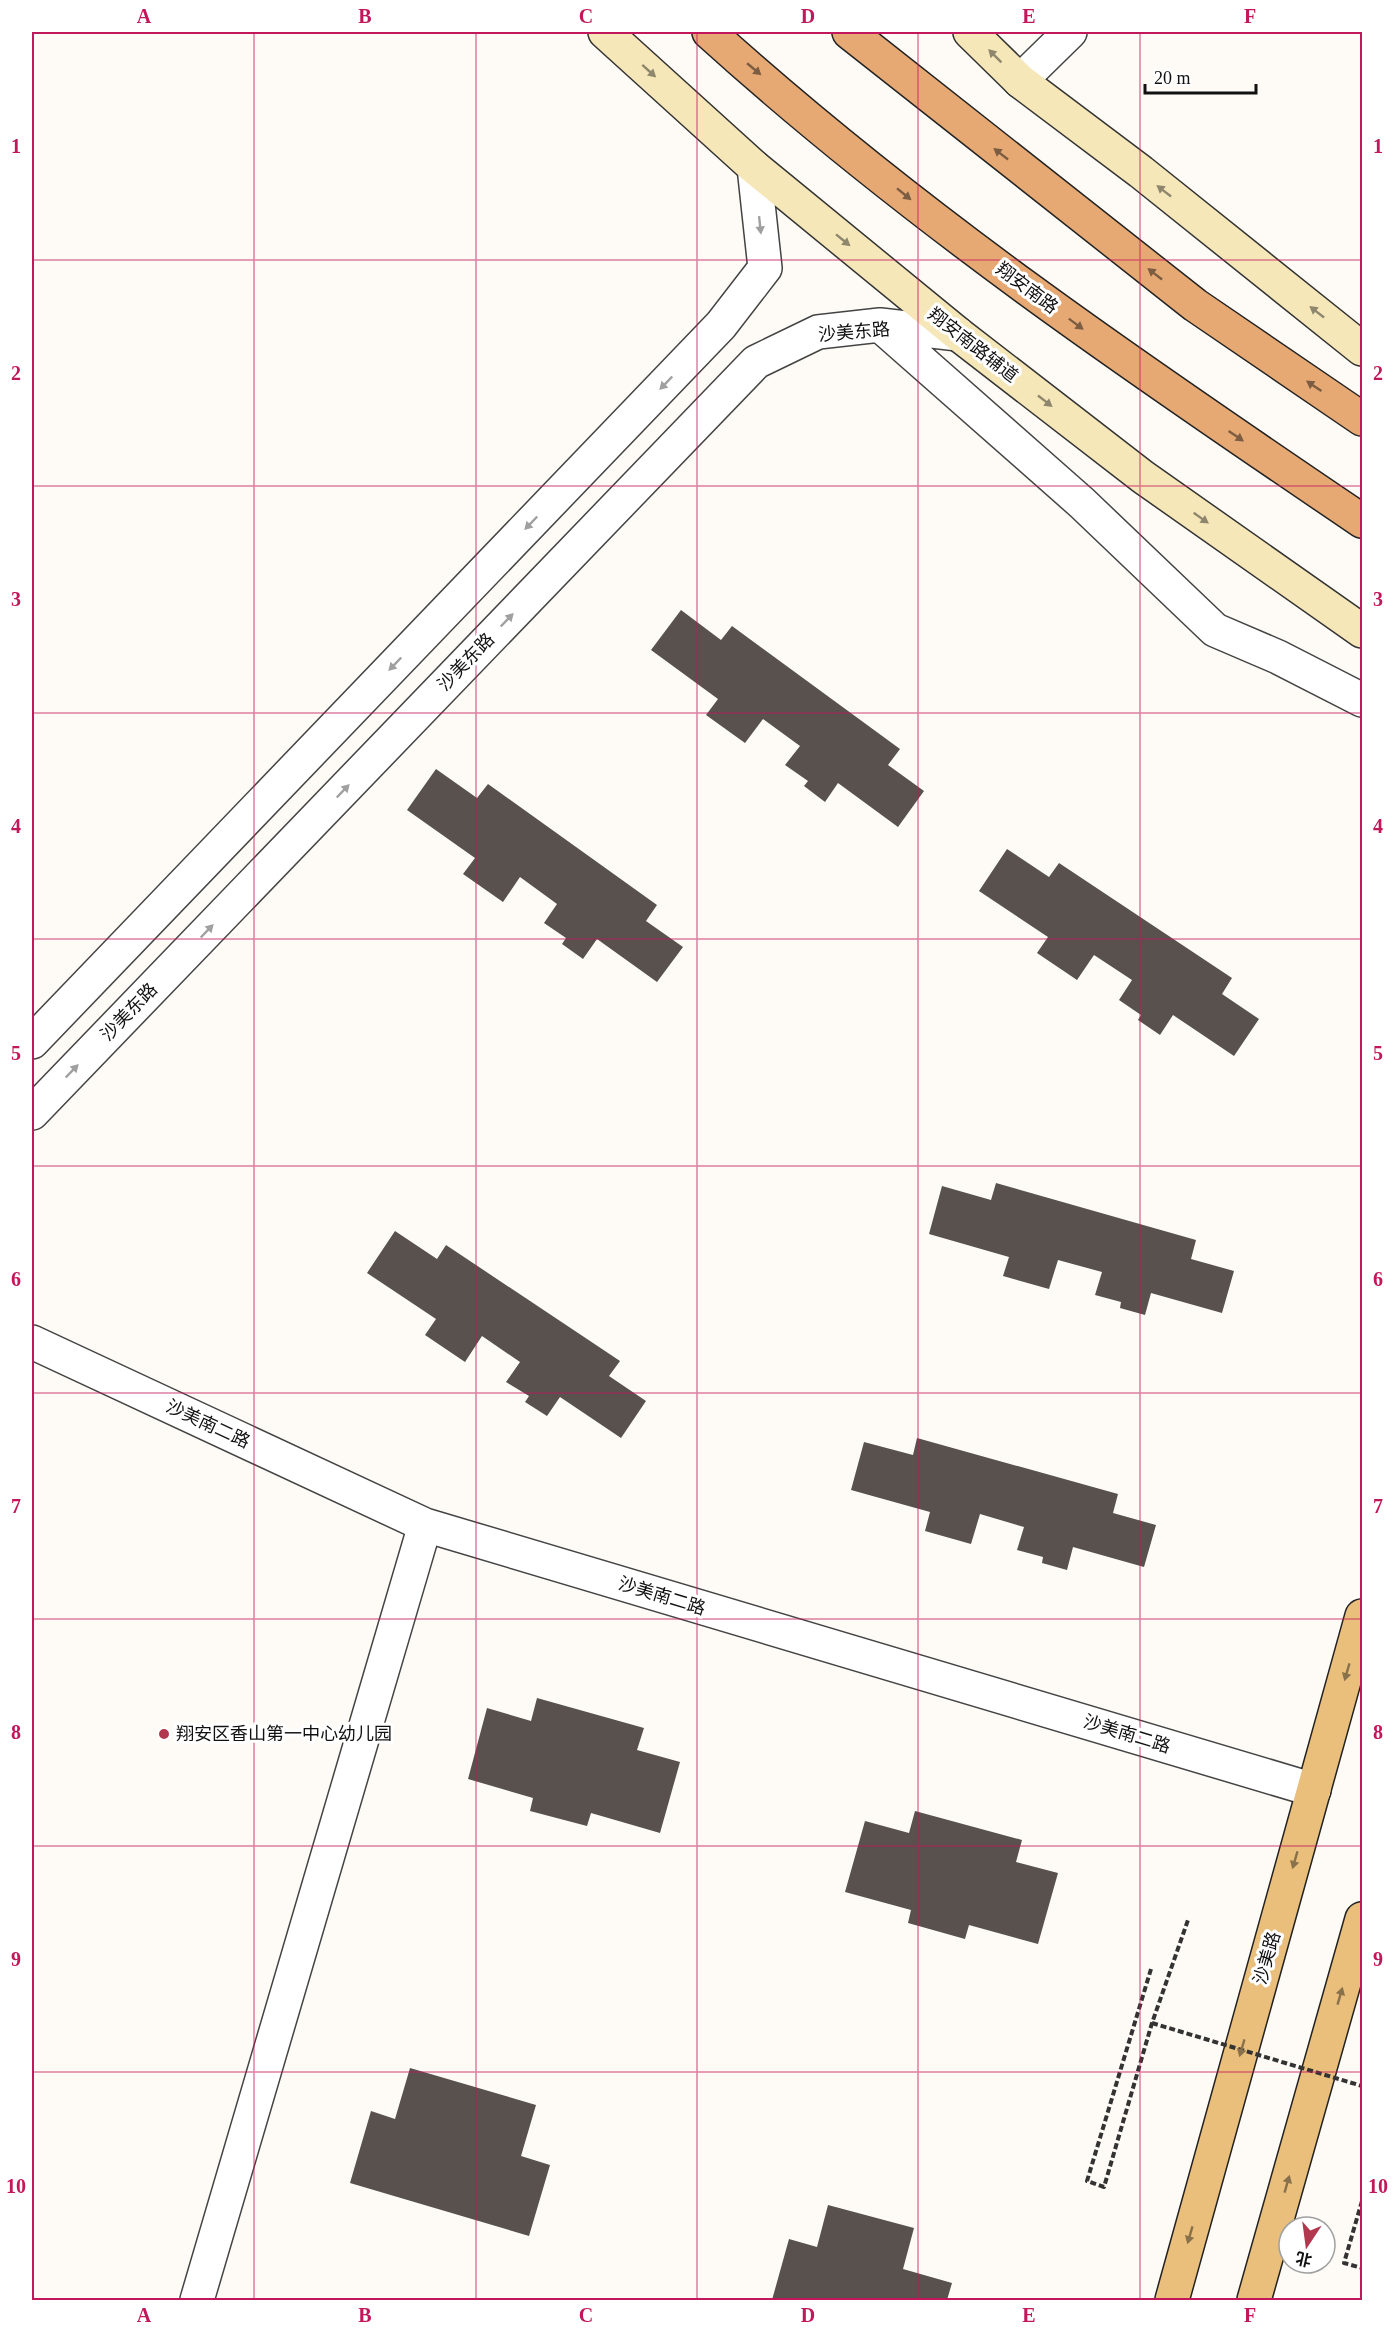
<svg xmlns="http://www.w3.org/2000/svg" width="1394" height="2332" font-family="'Times New Roman','Noto Sans SC',serif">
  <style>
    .building { fill: #58514e }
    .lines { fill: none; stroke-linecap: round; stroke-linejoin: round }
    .tertiary-casing { stroke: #444; stroke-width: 36 }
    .secondary-casing { stroke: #333; stroke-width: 36 }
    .primary-casing { stroke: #222; stroke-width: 36 }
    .trunk-casing { stroke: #222; stroke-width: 36 }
    .path { stroke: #333; stroke-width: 4; stroke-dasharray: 6 3; stroke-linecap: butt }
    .tertiary { stroke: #fff; stroke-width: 33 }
    .secondary { stroke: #f6e7b9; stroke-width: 33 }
    .primary { stroke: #e9bf7b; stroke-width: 33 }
    .trunk { stroke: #e6a974; stroke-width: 33 }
    .path-bridge { stroke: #333; stroke-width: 4; stroke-dasharray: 6 3; stroke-linecap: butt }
    .oneway { fill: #8f876d }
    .oneway2 { fill: #7c5d42 }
    .oneway3 { fill: #a0a0a0 }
    .oneway4 { fill: #88714b }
    .grid { fill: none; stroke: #c2185b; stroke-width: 1.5; stroke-opacity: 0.55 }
    .poi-dot { fill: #b2384f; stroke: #fff; stroke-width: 2 }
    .labels { text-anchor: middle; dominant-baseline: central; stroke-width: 6; stroke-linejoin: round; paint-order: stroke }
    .street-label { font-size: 18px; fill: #111; stroke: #fff }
    .poi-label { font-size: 18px; fill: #111; stroke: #fff; text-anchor: start }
    .neatline { fill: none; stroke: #c2185b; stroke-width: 2 }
    .grid-label { font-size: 20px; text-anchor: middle; font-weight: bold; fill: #c2185b }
  </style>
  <rect width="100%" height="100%" fill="#fefbf6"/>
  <path class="building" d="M681,610l40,30 11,-14 168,123 -12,16 36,26 -26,36 -60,-44 -13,19 -21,-16 4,-5 -23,-16 15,-19 -37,-27 -18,24 -39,-28 12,-16 -67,-49z
    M436,769l41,29 11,-14 169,121 -11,16 37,26 -26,35 -60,-43 -14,20 -21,-15 4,-6 -22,-15 13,-19 -37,-27 -17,25 -40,-28 12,-16 -68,-48z
    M1007,849l42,28 10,-14 173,115 -10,16 37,25 -25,37 -61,-41 -13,20 -22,-15 3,-5 -22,-15 13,-20 -38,-25 -17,25 -40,-27 11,-16 -69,-46z
    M996,1183l200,57 -5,19 43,12 -12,42 -71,-20 -6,22 -25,-7 1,-6 -26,-7 7,-23 -44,-12 -9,29 -46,-13 6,-19 -80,-23 13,-48 49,14z
    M395,1231l42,28 9,-14 174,116 -11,15 37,25 -25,37 -61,-41 -13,19 -22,-14 4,-6 -23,-14 14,-20 -38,-26 -17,26 -40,-27 11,-16 -69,-46z
    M917,1438l201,56 -5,19 43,12 -12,42 -71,-20 -6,23 -25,-7 1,-6 -26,-7 7,-23 -44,-13 -9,30 -46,-13 5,-19 -79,-22 13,-48 49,13z
    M537,1698l107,30 -7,22 43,12 -20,71 -69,-20 -4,13 -57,-15 3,-13 -65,-19 19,-71 44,13z
    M915,1811l107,29 -6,22 42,11 -20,71 -69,-19 -4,14 -57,-16 3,-13 -66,-18 20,-71 44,12z
    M410,2068l126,37 -15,51 29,9 -21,71 -179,-53 21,-72 24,8z
    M828,2205l86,23 -11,41 49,14 -5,17h-175l17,-61 28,8z"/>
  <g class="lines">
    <defs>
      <path id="tertiary" d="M1020,81l50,-49
        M880,325l202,178 133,127 63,27 84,43
        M32,1042l689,-717 44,-57 -11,-101
        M32,1113l724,-751 62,-30 62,-7 78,9
        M32,1342l393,183 889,265
        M197,2300l228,-775"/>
      <path id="secondary" d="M605,32l149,135 204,167 185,143 219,154
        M970,32l50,49 121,91 221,177"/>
      <path id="primary" d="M1172,2300l190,-684
        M1254,2300l108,-381"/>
      <path id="trunk" d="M709,32c202,183 428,337 653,489
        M849,32l346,273 167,114"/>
    </defs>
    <use href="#tertiary" class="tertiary-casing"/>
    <use href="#secondary" class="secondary-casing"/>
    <use href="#primary" class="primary-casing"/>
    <use href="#trunk" class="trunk-casing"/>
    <path class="path" d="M1151,1969l-64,212 17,6 48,-164 36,-103
      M1362,2201l-18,62 18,5"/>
    <use href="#tertiary" class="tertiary"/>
    <use href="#secondary" class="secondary"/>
    <use href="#primary" class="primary"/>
    <use href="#trunk" class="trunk"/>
    <path class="path-bridge" d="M1152,2023l210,63"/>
  </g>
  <defs><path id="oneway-solid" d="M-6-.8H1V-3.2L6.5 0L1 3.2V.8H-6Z" transform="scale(1.5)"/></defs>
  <g class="oneway">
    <use href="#oneway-solid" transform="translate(995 56) rotate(-135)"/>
    <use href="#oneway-solid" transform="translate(649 71) rotate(42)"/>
    <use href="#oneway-solid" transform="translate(1164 191) rotate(-142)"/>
    <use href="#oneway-solid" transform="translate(843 240) rotate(39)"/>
    <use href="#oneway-solid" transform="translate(1317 312) rotate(-142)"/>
    <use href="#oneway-solid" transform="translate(1045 401) rotate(38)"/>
    <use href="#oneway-solid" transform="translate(1201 518) rotate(35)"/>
  </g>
  <g class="oneway2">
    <use href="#oneway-solid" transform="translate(754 69) rotate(40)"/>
    <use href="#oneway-solid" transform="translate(1001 154) rotate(-142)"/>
    <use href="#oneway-solid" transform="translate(904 194) rotate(39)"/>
    <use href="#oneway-solid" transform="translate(1155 274) rotate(-142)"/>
    <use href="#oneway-solid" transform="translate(1076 324) rotate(37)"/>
    <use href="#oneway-solid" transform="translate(1314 386) rotate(-146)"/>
    <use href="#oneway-solid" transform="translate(1236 436) rotate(34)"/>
  </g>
  <g class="oneway3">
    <use href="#oneway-solid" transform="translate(760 225) rotate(84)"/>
    <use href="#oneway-solid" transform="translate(666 383) rotate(134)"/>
    <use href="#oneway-solid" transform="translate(531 523) rotate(134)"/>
    <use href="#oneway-solid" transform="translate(507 620) rotate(-46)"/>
    <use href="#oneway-solid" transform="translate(395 664) rotate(134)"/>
    <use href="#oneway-solid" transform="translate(343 791) rotate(-46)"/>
    <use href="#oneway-solid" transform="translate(207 931) rotate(-46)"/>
    <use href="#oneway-solid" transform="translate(72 1071) rotate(-46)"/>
  </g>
  <g class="oneway4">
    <use href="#oneway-solid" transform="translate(1347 1672) rotate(106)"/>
    <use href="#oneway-solid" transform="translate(1295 1860) rotate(106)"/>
    <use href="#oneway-solid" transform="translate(1340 1996) rotate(-74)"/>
    <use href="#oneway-solid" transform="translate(1242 2048) rotate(106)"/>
    <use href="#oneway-solid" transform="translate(1287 2184) rotate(-74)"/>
    <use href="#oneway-solid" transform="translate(1190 2235) rotate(106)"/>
  </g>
  <path class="grid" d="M254,32v2268M476,32v2268M697,32v2268M918,32v2268M1140,32v2268M32,260h1330M32,486h1330M32,713h1330M32,939h1330M32,1166h1330M32,1393h1330M32,1619h1330M32,1846h1330M32,2072h1330"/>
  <circle class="poi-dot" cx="164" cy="1734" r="6"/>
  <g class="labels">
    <g class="street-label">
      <text transform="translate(1027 288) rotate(37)">翔安南路</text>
      <text transform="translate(854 332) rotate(-5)">沙美东路</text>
      <text transform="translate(973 345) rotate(38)">翔安南路辅道</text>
      <text transform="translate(466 662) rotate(-46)">沙美东路</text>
      <text transform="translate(129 1012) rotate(-46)">沙美东路</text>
      <text transform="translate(208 1424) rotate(25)">沙美南二路</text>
      <text transform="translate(662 1596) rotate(17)">沙美南二路</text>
      <text transform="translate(1127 1734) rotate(17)">沙美南二路</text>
      <text transform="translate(1267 1958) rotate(-74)">沙美路</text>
    </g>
    <g class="poi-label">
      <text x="176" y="1734">翔安区香山第一中心幼儿园</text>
    </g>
  </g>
  <rect width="1394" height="2332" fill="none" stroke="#ffffff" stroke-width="66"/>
  <g transform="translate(1307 2245) rotate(193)"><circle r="28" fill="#ffffff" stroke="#a0a0a0" stroke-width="1.5"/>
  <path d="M0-4.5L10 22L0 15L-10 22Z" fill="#b2384f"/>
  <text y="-9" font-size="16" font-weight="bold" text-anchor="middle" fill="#111111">北</text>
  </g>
  <path d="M1145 84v9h111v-9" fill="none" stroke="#111111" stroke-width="3"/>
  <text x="1154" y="84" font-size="18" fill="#111111" stroke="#ffffff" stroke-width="4.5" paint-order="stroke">20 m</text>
  <rect x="33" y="33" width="1328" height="2266" class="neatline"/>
  <g class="grid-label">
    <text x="144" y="23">A</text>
    <text x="365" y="23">B</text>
    <text x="586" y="23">C</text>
    <text x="808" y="23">D</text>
    <text x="1029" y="23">E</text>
    <text x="1250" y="23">F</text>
    <text x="16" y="153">1</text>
    <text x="1378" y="153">1</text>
    <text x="16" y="380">2</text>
    <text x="1378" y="380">2</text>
    <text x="16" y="606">3</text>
    <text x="1378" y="606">3</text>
    <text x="16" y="833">4</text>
    <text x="1378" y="833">4</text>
    <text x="16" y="1060">5</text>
    <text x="1378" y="1060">5</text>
    <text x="16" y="1286">6</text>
    <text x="1378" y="1286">6</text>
    <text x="16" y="1513">7</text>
    <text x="1378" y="1513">7</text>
    <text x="16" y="1739">8</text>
    <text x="1378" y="1739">8</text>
    <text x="16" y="1966">9</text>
    <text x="1378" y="1966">9</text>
    <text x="16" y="2193">10</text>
    <text x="1378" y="2193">10</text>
    <text x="144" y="2322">A</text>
    <text x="365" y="2322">B</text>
    <text x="586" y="2322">C</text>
    <text x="808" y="2322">D</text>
    <text x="1029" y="2322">E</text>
    <text x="1250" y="2322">F</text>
  </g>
</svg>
